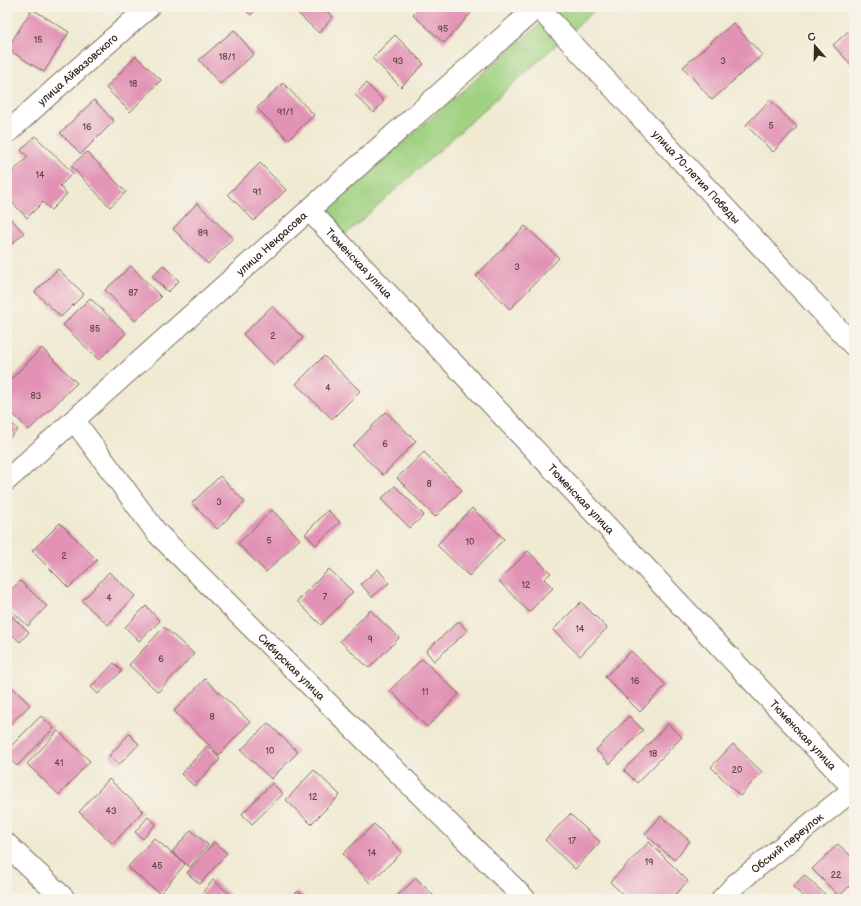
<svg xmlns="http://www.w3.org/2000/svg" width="861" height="906" font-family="'Balsamiq Sans',sans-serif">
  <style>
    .green { fill: #a0d282; stroke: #6e7e50 }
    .building { fill: #e293b5 }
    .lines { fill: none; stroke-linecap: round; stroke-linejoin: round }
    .minor-casing { stroke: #7a6d5d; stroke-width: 23 }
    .tertiary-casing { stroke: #7a6d5d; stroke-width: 24 }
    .minor { stroke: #fff; stroke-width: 21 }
    .tertiary { stroke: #fff; stroke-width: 22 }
    .labels { text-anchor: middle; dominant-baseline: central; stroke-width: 4; stroke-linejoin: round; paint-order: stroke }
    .number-label { font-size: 9px; fill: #654444 }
    .street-label { font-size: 11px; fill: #3b2a1e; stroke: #f7f3e8 }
  </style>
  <rect width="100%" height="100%" fill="#f7f3e8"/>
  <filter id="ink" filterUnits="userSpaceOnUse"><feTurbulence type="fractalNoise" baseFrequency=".025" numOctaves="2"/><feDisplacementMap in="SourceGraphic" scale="8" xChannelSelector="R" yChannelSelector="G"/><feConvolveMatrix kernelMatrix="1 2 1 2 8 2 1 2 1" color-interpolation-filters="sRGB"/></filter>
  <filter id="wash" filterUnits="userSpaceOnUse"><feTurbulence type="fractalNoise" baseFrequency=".012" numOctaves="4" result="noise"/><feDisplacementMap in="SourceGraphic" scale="16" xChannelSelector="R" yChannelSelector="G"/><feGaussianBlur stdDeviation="0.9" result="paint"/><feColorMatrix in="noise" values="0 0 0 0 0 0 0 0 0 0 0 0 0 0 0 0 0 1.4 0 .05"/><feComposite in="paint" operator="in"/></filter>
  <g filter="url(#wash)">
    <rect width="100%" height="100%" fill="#f0ead3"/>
    <path class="green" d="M560,7h38l-255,230 -20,-26z"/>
    <g id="blocks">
      <path class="building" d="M242,7h16l-7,8z
        M291,7h31l11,10 -14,16z
        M421,7h42l8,6 -27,30 -31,-28z
        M32,9l37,23 -25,40 -37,-23z
        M733,23l29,32 -50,45 -29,-33z
        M854,26v42l-21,-23z
        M234,30l20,24 -34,30 -21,-24z
        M395,35l29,29 -23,23 -29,-29z
        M136,56l25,24 -31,32 -24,-24z
        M283,83l31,32 -26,25 -31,-32z
        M366,83l18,18 -10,12 -19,-18z
        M94,100l20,21 -33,33 -21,-21z
        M770,100l27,27 -24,25 -27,-27z
        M35,136l38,37 -13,13 7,8 -16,16 -8,-8 -16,16 -20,-21v-20l21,-20 -7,-7z
        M87,152l39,40 -16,15 -39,-41z
        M260,163l26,27 -32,31 -26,-27z
        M197,203l36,35 -25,26 -35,-35z
        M7,215l17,18 -17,16z
        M525,226l34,32 -49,51 -34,-33z
        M163,265l16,16 -11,11 -16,-16z
        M131,266l30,31 -26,24 -30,-31z
        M58,269l26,25 -23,23 -26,-25z
        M90,298l36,35 -27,27 -36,-35z
        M272,306l31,32 -29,27 -31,-31z
        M42,348l35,35 -48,47 -22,-22v-25z
        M324,356l36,35 -28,28 -36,-35z
        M386,412l30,29 -33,34 -30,-29z
        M7,418l11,12 -11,10z
        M424,452l38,38 -27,27 -38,-39z
        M220,476l25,26 -28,27 -25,-26z
        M395,486l29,29 -14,13 -29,-29z
        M472,508l32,31 -35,37 -32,-31z
        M272,510l28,29 -34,33 -28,-28z
        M328,510l12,12 -24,23 -11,-11z
        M60,523l37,37 -28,28 -37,-37z
        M528,551l23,22 -7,6 9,9 -24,24 -30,-31z
        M329,569l24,23 -32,33 -24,-24z
        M378,569l11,14 -17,14 -11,-13z
        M109,572l26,24 -27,29 -26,-24z
        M20,581l27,25 -19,20 -21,-20v-12z
        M581,602l26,26 -27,28 -27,-26z
        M146,606l14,15 -21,20 -14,-14z
        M370,610l29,28 -30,30 -29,-27z
        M8,613l21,19 -9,10 -13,-12v-15z
        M459,621l8,10 -33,30 -8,-10z
        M164,627l30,27 -36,38 -29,-27z
        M631,651l35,34 -26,27 -35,-35z
        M422,659l37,35 -32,33 -37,-37z
        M114,663l8,8 -24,23 -7,-7z
        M205,679l45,43 -31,33 -45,-44z
        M7,682l23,23 -23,22z
        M41,716l13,12 -37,38 -10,-9v-7z
        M629,716l14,14 -33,34 -14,-14z
        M268,723l30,29 -27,27 -30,-29z
        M668,724l14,13 -45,46 -13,-13z
        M58,731l32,30 -31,34 -32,-31z
        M129,734l10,10 -20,21 -10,-9z
        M733,744l29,28 -22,24 -29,-29z
        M207,746l13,13 -26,27 -13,-12z
        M314,770l26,25 -29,29 -25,-24z
        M109,779l34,32 -30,33 -34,-32z
        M272,783l11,11 -31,30 -10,-10z
        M570,814l30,28 -25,27 -30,-29z
        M661,816l29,25 -16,19 -29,-26z
        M148,817l8,7 -13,15 -8,-7z
        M374,824l28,28 -32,31 -27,-29z
        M191,830l17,15 -18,22 -18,-15z
        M154,838l31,26 -25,30 -32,-27z
        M214,842l13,11 -27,31 -13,-11z
        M649,842l39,39 -17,18h-43l-18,-17z
        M838,844l16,15v23l-15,14 -27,-27z
        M804,875l24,22 -3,2h-19l-13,-12z
        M416,878l21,21h-43z
        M213,880l18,15 -3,4h-31z
        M298,891l9,8h-17z"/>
    </g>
  </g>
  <g filter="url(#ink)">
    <use href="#blocks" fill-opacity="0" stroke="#7a6d5d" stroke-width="1"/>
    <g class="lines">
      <defs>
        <g id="minor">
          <path id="s1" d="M538,7l316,339"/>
          <path id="s2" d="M7,133l47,-43 95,-83"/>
          <path id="s3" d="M309,210l545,579"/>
          <path id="s4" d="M74,420l83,113 368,366"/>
          <path id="s5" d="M7,480l302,-270 228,-203"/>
          <path id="s6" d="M722,899l14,-15 118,-95"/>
        </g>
        <path id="tertiary" d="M7,845l57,54"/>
      </defs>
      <use href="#minor" class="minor-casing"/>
      <use href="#tertiary" class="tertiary-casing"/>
      <use href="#minor" class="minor"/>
      <use href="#tertiary" class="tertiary"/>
    </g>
  </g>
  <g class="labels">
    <g class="number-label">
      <text x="443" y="29">95</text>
      <text x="38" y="40">15</text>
      <text x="227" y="57">18/1</text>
      <text x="398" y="61">93</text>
      <text x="723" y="61">3</text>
      <text x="133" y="84">18</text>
      <text x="285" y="112">91/1</text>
      <text x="771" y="126">5</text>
      <text x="87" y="127">16</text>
      <text x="40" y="175">14</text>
      <text x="257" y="192">91</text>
      <text x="203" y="233">89</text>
      <text x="517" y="267">3</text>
      <text x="133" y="293">87</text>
      <text x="95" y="329">85</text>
      <text x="273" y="336">2</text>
      <text x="328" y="388">4</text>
      <text x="36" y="396">83</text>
      <text x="385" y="444">6</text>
      <text x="429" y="484">8</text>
      <text x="219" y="502">3</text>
      <text x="269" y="541">5</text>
      <text x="470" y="542">10</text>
      <text x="64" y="556">2</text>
      <text x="526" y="585">12</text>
      <text x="325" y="597">7</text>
      <text x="109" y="598">4</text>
      <text x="580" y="629">14</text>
      <text x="370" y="639">9</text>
      <text x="161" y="659">6</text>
      <text x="635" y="681">16</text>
      <text x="425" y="692">11</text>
      <text x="212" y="717">8</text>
      <text x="270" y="751">10</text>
      <text x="653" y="754">18</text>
      <text x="59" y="763">41</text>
      <text x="737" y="770">20</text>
      <text x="313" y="797">12</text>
      <text x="111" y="811">43</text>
      <text x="572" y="841">17</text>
      <text x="372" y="853">14</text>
      <text x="649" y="862">19</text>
      <text x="157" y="866">45</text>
      <text x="836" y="875">22</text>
    </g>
    <g class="street-label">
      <text stroke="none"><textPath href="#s2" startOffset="95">улица Айвазовского</textPath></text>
      <text stroke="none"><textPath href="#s1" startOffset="232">улица 70-летия Победы</textPath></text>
      <text stroke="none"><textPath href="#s5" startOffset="355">улица Некрасова</textPath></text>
      <text stroke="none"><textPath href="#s3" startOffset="73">Тюменская улица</textPath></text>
      <text stroke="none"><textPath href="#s3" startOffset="397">Тюменская улица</textPath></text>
      <text stroke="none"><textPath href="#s4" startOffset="330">Сибирская улица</textPath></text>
      <text stroke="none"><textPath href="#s3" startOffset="721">Тюменская улица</textPath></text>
      <text stroke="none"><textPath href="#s6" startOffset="86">Обский переулок</textPath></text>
    </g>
  </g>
  <rect width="861" height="906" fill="none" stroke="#f7f3e8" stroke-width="24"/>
  <g transform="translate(815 46) rotate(340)" stroke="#f7f3e8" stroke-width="3" paint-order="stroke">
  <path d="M0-3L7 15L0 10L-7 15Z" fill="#3b2a1e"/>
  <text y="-6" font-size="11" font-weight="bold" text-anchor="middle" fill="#3b2a1e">С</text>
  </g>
</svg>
